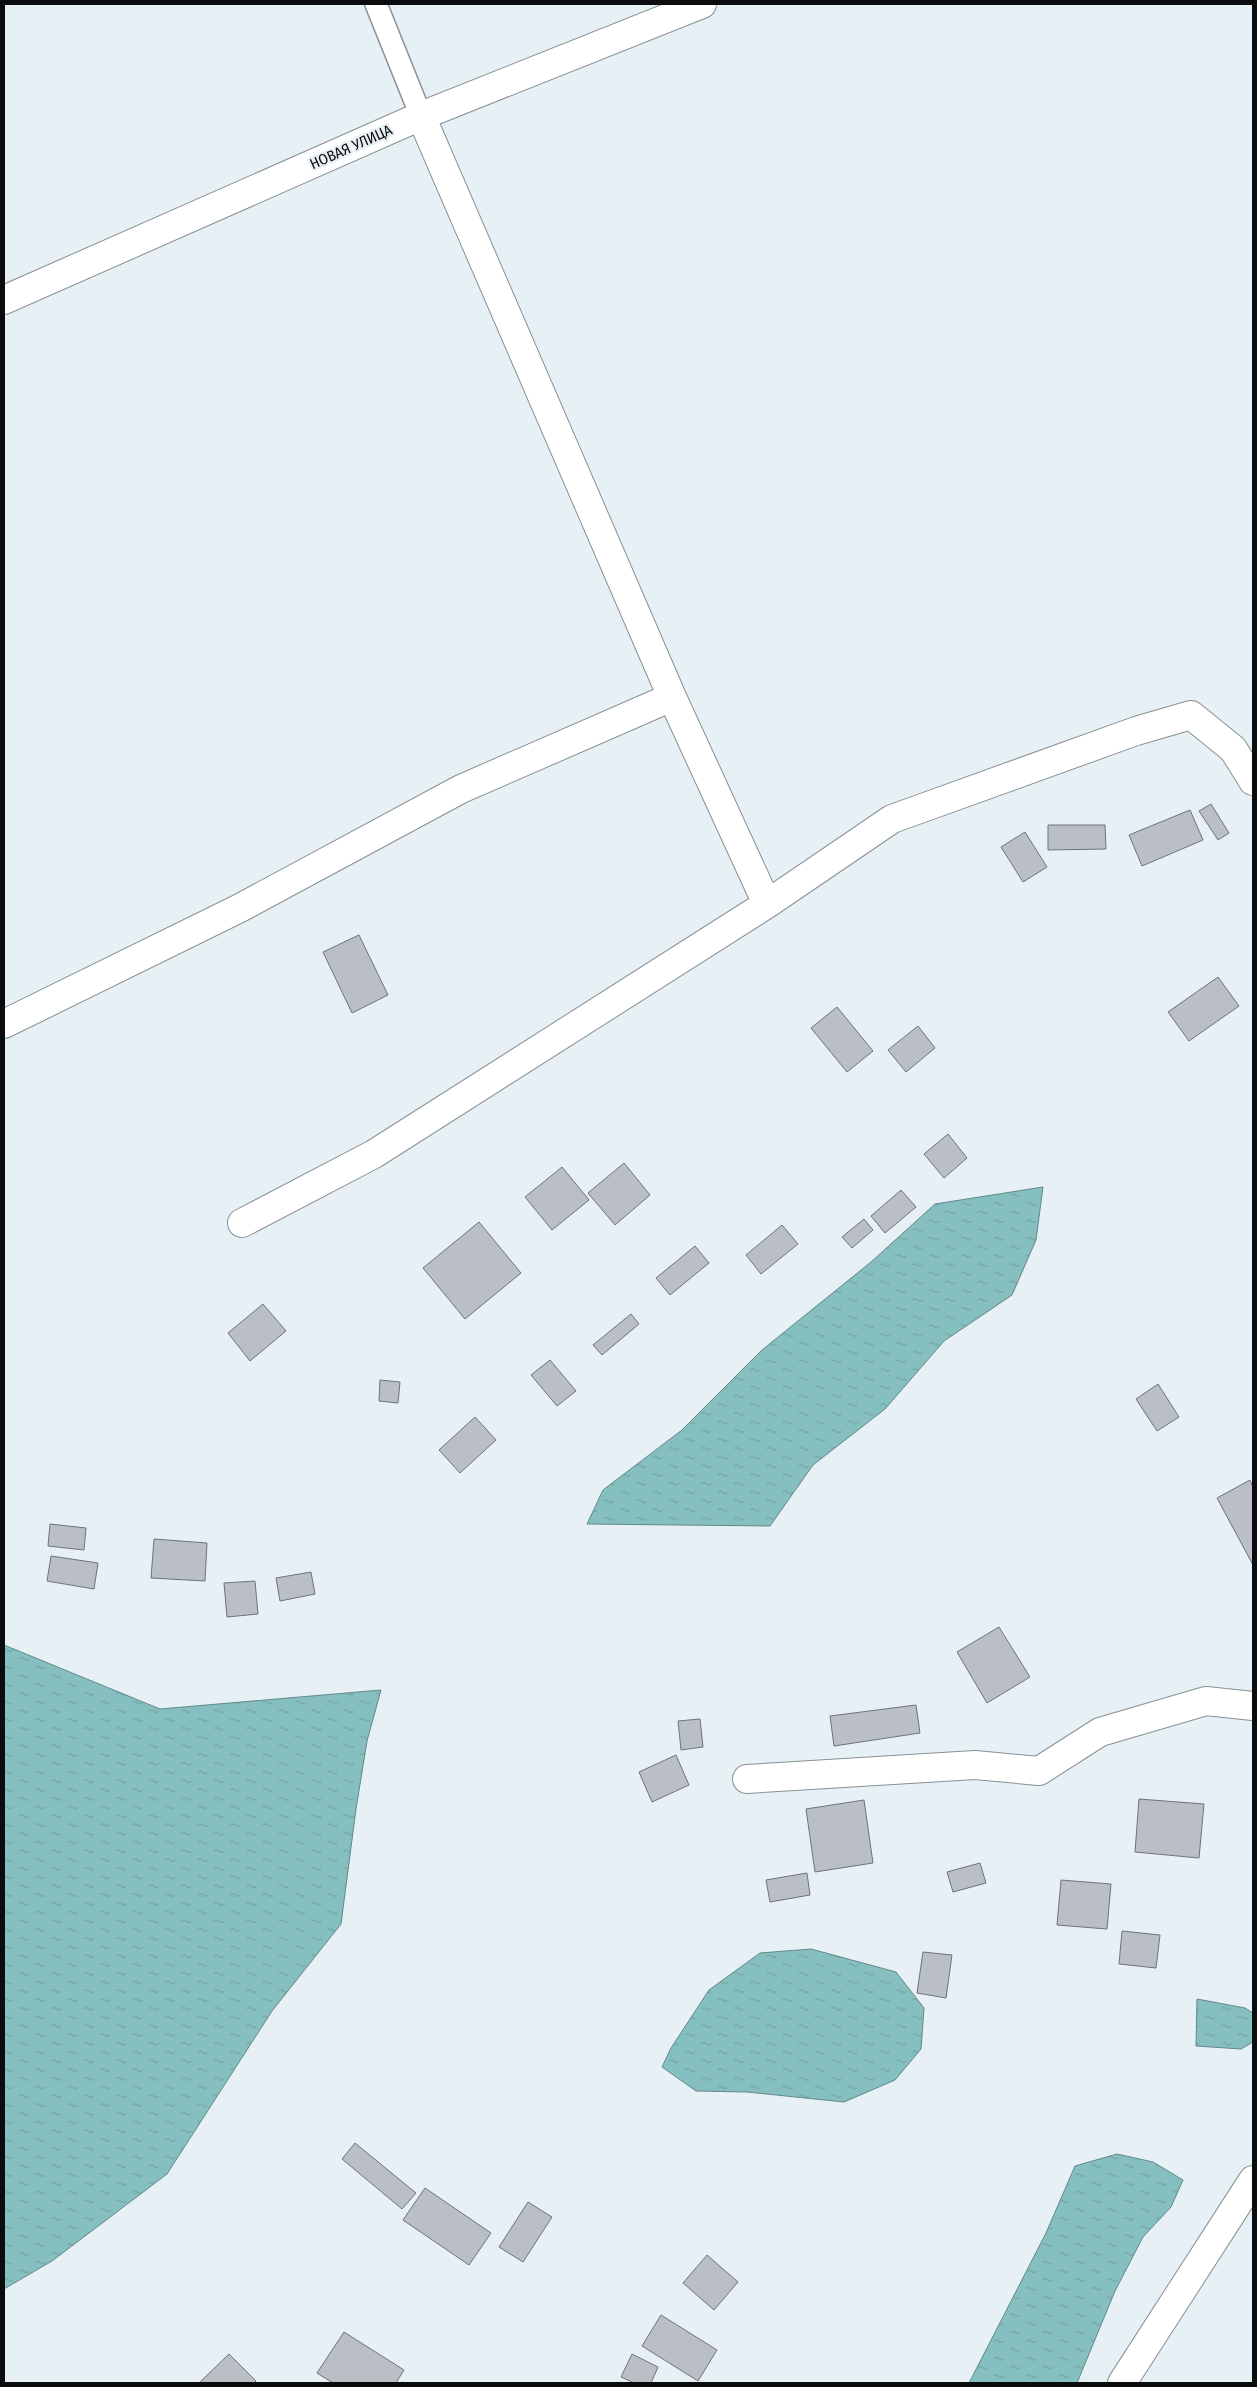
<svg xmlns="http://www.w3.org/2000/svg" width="1257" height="2387" font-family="'Fira Sans Condensed',sans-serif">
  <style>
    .water { fill: url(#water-ripples); stroke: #61898a }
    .building { fill: #babfc6; stroke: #6e7379 }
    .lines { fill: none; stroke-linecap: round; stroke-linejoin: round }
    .service-casing { stroke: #889094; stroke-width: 24 }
    .minor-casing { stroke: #889094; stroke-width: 30 }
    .service { stroke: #fff; stroke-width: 21 }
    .minor { stroke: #fff; stroke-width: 28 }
    .labels { text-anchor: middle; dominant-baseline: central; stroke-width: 4.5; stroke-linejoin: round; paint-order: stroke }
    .street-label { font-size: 15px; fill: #0a0c0e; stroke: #e7f0f5 }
  </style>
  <defs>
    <pattern id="water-ripples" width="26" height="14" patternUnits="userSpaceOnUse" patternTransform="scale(1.25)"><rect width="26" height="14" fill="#86bfbf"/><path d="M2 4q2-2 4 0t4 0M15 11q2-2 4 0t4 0" fill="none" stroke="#72a3a3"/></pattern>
  </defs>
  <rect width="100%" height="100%" fill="#e7f0f5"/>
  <path class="water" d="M1043,1187l-7,53 -24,55 -68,46 -59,68 -72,56 -43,61 -183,-2 16,-34 79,-60 80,-80 109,-88 64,-58z
    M4,1645l156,64 221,-19 -14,51 -11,68 -15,115 -69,87 -105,163 -115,87 -48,28z
    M811,1949l85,23 28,36 -3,41 -26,31 -51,22 -97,-10 -51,-1 -34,-24 9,-19 38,-58 51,-37z
    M1197,1999l48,9 8,5v29l-12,7 -45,-3z
    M1117,2154l36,8 30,18 -12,27 -28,30 -28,54 -38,92h-108l77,-150 29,-67z"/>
  <path class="building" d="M1211,804l18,29 -11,7 -19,-29z
    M1190,810l13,30 -61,26 -13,-31z
    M1048,825h57l1,24 -58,1z
    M1025,832l22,35 -24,15 -22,-35z
    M359,935l29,60 -36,18 -29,-61z
    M1218,977l21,29 -50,35 -21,-29z
    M837,1007l36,44 -26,21 -36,-44z
    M918,1026l17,22 -29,24 -18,-22z
    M948,1134l19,24 -23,20 -20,-24z
    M624,1163l26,32 -35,30 -27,-32z
    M562,1167l27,33 -37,30 -27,-33z
    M901,1190l15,17 -31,26 -14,-17z
    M864,1219l9,11 -21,18 -10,-11z
    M479,1222l42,51 -56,46 -42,-51z
    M782,1225l16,19 -37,30 -15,-19z
    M695,1246l14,17 -39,32 -14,-17z
    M263,1304l23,27 -36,30 -22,-28z
    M631,1314l8,10 -37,31 -9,-10z
    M550,1360l26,31 -19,15 -26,-31z
    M380,1380l20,2 -2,21 -19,-2z
    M1158,1384l21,33 -22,14 -21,-32z
    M475,1417l21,23 -36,33 -21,-23z
    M1250,1480l3,7v78l-36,-67z
    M50,1524l36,4 -2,22 -36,-4z
    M154,1539l53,4 -2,38 -54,-3z
    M51,1556l47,7 -4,26 -47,-8z
    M311,1572l4,22 -35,7 -4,-23z
    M255,1581l3,33 -31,3 -3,-34z
    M999,1627l31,50 -43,26 -30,-51z
    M916,1705l4,28 -86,13 -4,-30z
    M700,1719l3,28 -22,3 -3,-29z
    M676,1755l13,30 -37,17 -13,-30z
    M1139,1799l65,5 -5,54 -64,-6z
    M864,1800l9,63 -58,9 -9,-63z
    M980,1863l6,20 -33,9 -6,-20z
    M807,1873l3,22 -40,7 -4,-22z
    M1061,1880l50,4 -4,45 -50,-4z
    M1122,1931l38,4 -4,33 -37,-4z
    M923,1952l29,3 -6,43 -29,-5z
    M355,2143l61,50 -14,16 -60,-50z
    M425,2188l66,45 -22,32 -66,-45z
    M528,2202l24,15 -29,45 -24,-15z
    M707,2255l31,27 -24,28 -31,-27z
    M661,2315l56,35 -19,31 -56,-35z
    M344,2332l60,38 -8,13h-63l-16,-10z
    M229,2354l27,27 -2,2h-55z
    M632,2354l26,13 -7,16h-17l-13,-6z"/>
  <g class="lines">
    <defs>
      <path id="service" d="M376,4l45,112"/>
      <path id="minor" d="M421,116l251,581 95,207
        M4,300l417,-184 281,-112
        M4,1024l236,-116 221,-119 211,-92
        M242,1223l132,-69 393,-250 125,-85 244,-88 55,-16 42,34 20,32
        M747,1779l228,-14 64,6 61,-39 106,-31 47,5
        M1122,2383l131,-203"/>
    </defs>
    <use href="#service" class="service-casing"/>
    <use href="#minor" class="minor-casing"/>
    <use href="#service" class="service"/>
    <use href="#minor" class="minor"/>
  </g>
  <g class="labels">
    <g class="street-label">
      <text transform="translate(351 147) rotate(-24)">НОВАЯ УЛИЦА</text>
    </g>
  </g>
  <rect width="1257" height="2387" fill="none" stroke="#0a0c0e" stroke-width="10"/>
</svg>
